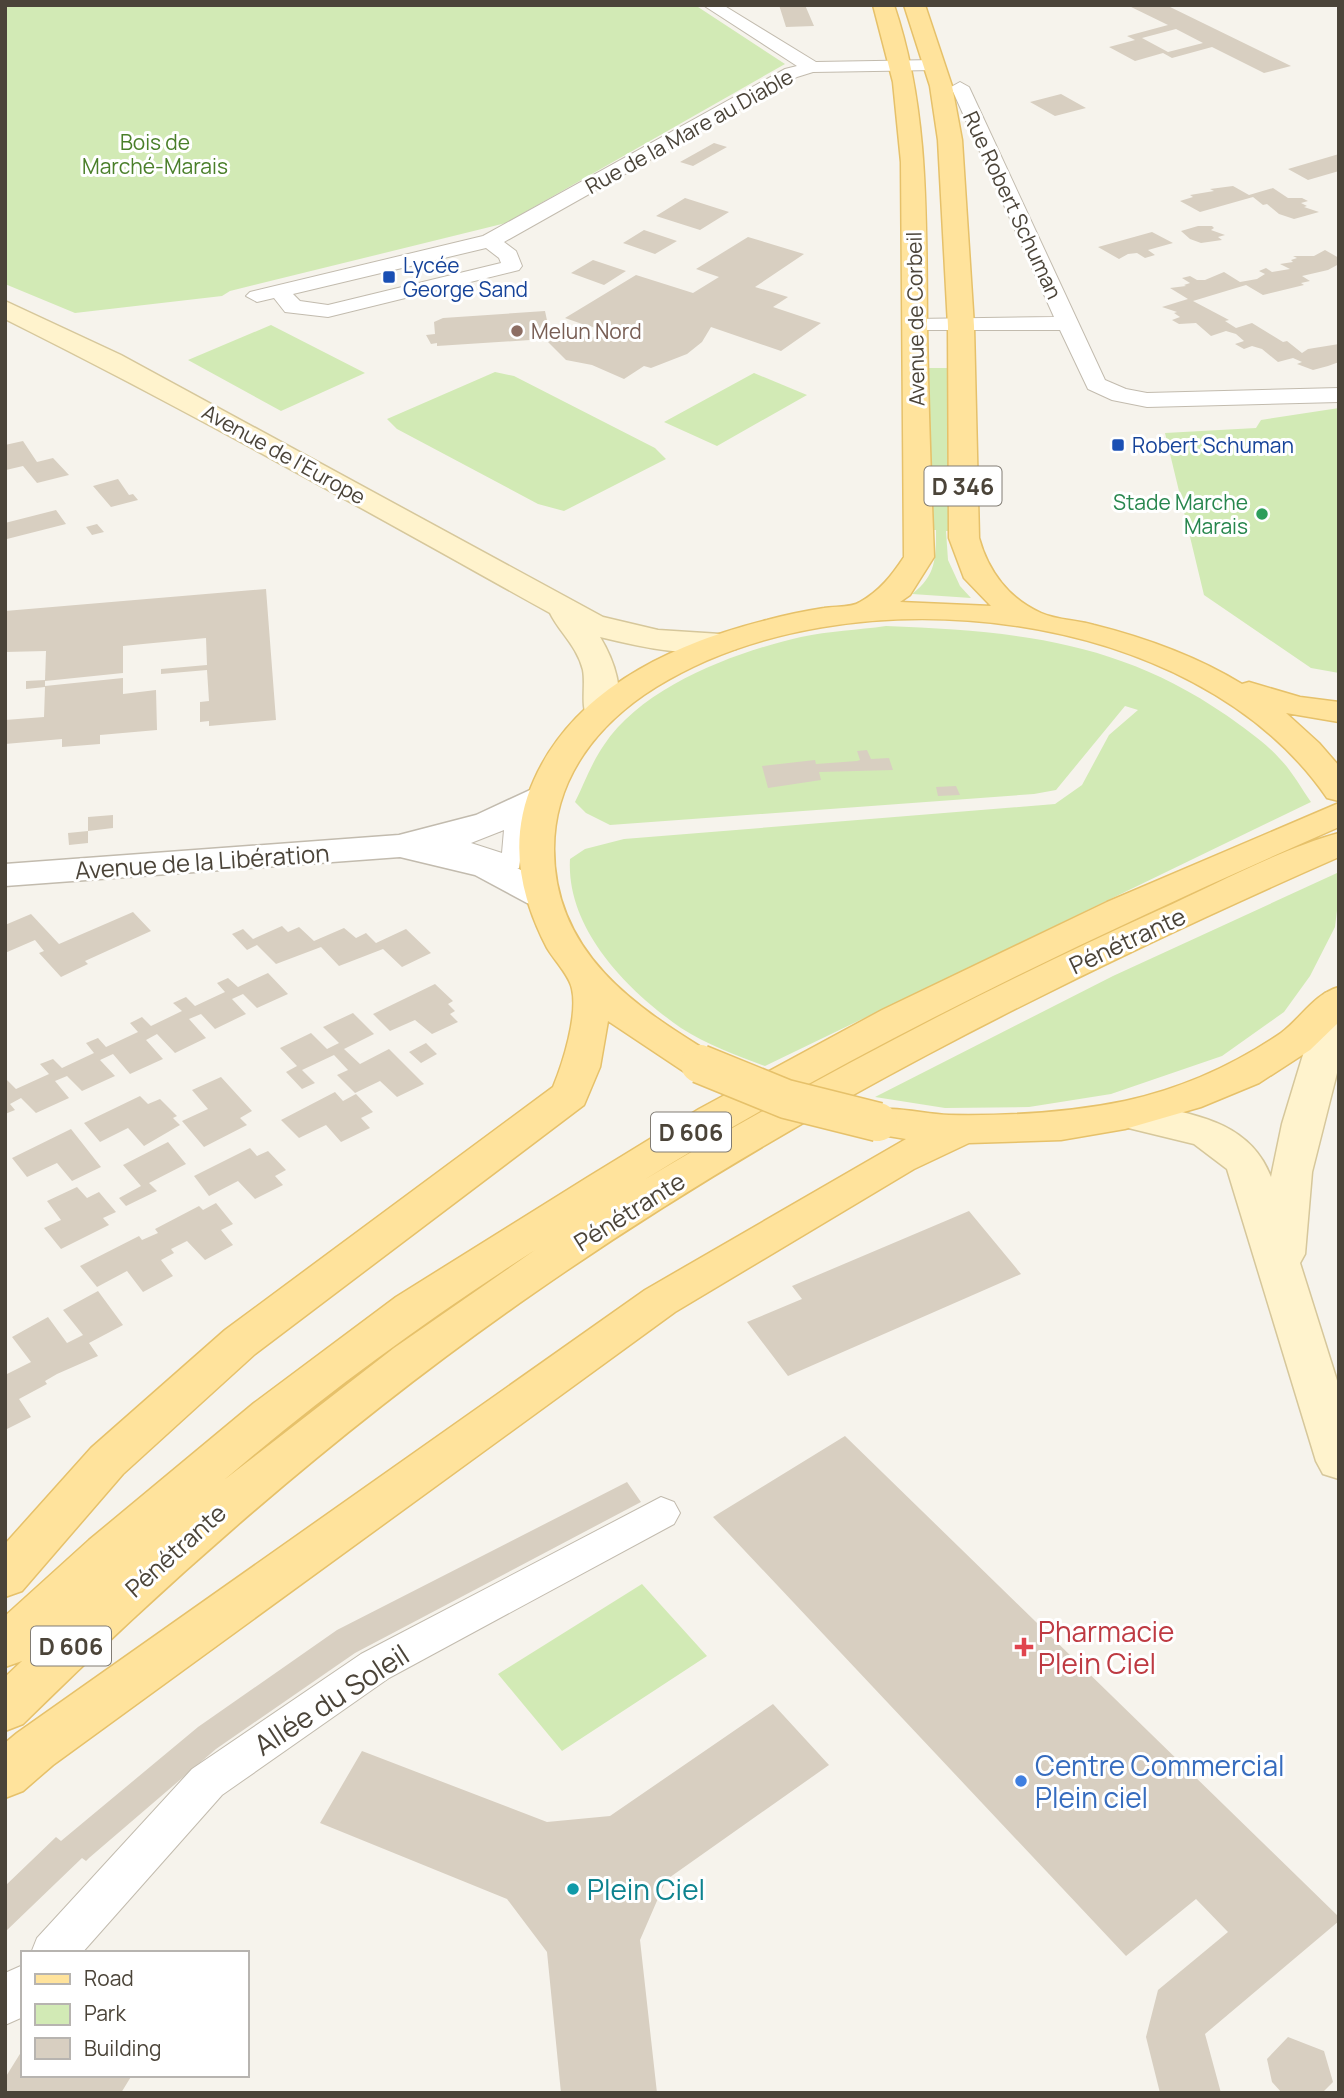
<svg xmlns="http://www.w3.org/2000/svg" width="1344" height="2098" font-family="Manrope,sans-serif">
  <style>
    .green { fill: #d2eab5 }
    .building { fill: #d8cfc1; fill-rule: evenodd }
    .lines { fill: none; stroke-linecap: round; stroke-linejoin: round }
    .pedestrian-casing { stroke: #c2bbae; stroke-width: 2 }
    .minor-casing { stroke: #c2bbae; stroke-width: 2 }
    .tertiary-casing { stroke: #c2bbae; stroke-width: 3 }
    .secondary-casing { stroke: #d6c79b; stroke-width: 3 }
    .primary-casing { stroke: #e6c16a; stroke-width: 3 }
    .pedestrian { fill: #fff; fill-rule: evenodd }
    .minor { fill: #fff; fill-rule: evenodd }
    .tertiary { fill: #fff; fill-rule: evenodd }
    .secondary { fill: #fff3cd; fill-rule: evenodd }
    .primary { fill: #ffe39c; fill-rule: evenodd }
    .primary-bridge-casing { stroke: #e6c16a; stroke-width: 41; stroke-linecap: butt }
    .primary-bridge { stroke: #ffe39c; stroke-width: 38 }
    .transit-dot { fill: #1a4fb4; stroke: #fff; stroke-width: 2.5 }
    .education-dot { fill: #8d6e63; stroke: #fff; stroke-width: 2.5 }
    .leisure-dot { fill: #2e9e5b; stroke: #fff; stroke-width: 2.5 }
    .health-dot { fill: #e0444e; stroke: #fff; stroke-width: 2.5 }
    .shop-dot { fill: #3f7fe0; stroke: #fff; stroke-width: 2.5 }
    .culture-dot { fill: #0f9aa8; stroke: #fff; stroke-width: 2.5 }
    .labels { text-anchor: middle; dominant-baseline: central; stroke-width: 6; stroke-linejoin: round; paint-order: stroke }
    .far-street-label { font-size: 21px; fill: #4b4439; stroke: #fff }
    .far-park-label { font-size: 21px; fill: #4a7f2a; stroke: #fff }
    .far-transit-label { font-size: 21px; fill: #164399; stroke: #fff; text-anchor: start }
    .far-education-label { font-size: 21px; fill: #785e54; stroke: #fff; text-anchor: start }
    .far-leisure-label { font-size: 21px; fill: #27864d; stroke: #fff; text-anchor: end }
    .shield { fill: #fff; stroke: #817c74; stroke-width: 2 }
    .shield-label { font-size: 23px; font-weight: bold; fill: #4b4439 }
    .street-label { font-size: 24px; fill: #4b4439; stroke: #fff }
    .near-health-label { font-size: 28px; fill: #be3a42; stroke: #fff; text-anchor: start }
    .near-street-label { font-size: 28px; fill: #4b4439; stroke: #fff }
    .near-shop-label { font-size: 28px; fill: #366cbe; stroke: #fff; text-anchor: start }
    .near-culture-label { font-size: 28px; fill: #0d838f; stroke: #fff; text-anchor: start }
  </style>
  <rect width="100%" height="100%" fill="#f6f3ec"/>
  <path class="green" d="M5,5h690l90,59 -279,159 -276,68 -8,5 -147,17 -70,-29z
    M271,325l94,48 -84,38 -93,-51z
    M929,368h18l4,163h-5l2,29 12,26 11,12 -59,-4c24,-18 24,-36 24,-64h-6z
    M495,372l19,4 141,72 11,11 -102,52 -26,-7 -141,-75 -10,-10z
    M754,373l53,22 -90,51 -53,-24z
    M1339,408v265l-28,-5 -107,-73 -39,-162 91,-5 5,-8z
    M886,626c127,5 232,14 340,89 18,13 39,27 54,44 12,12 21,29 31,43l-546,264c-28,-10 -59,-22 -84,-38 -53,-37 -115,-99 -111,-169l15,-10 39,-10 431,-35 27,-19 27,-50 29,-25 -13,-4 -69,84 -22,4 -424,31 -24,-12 -11,-11c9,-18 17,-40 29,-57 39,-59 131,-93 197,-108 28,-6 57,-7 85,-11z
    M1337,873l2,21 -4,33 -25,49 -26,36 -62,44 -111,38 -82,13 -84,1 -70,-11 238,-121z
    M642,1584l65,72 -145,95 -64,-77z"/>
  <path class="building" d="M779,5h26l9,21 -28,1z
    M1127,5h39l125,61 -27,7 -52,-26 -40,11 -9,-5 -28,8 -26,-14 26,-7 -8,-4 41,-11zM1176,29l27,14 -35,9 -26,-14z
    M1061,94l25,14 -31,8 -25,-14z
    M714,143l13,4 -34,19 -13,-4z
    M1339,154v17l-31,9 -20,-11z
    M1233,186l16,9 24,-7 15,10h14l6,3 -7,2 6,3 -3,1 15,5 -25,7 -15,-5 -12,-10 -4,1 -10,-8 -53,15 -20,-11 13,-4 -3,-2 24,-4 -4,-2z
    M685,198l44,14 -29,18 -44,-14z
    M1198,226h14l2,2 -3,2 14,5 -7,2 4,3 -21,3 -11,-4 -9,-8z
    M644,230l33,11 -22,13 -32,-11z
    M1152,232l21,11 -25,7 7,5 -10,3 -8,-5 -9,1 -9,5 -21,-12z
    M748,237l56,17 -49,33 33,10 -15,10 48,16 -40,28 -70,-24 -9,15 -15,12 -36,14 -7,-2 -20,13 -32,-14 -26,-5 -21,-21 -108,7v-3l-6,1 -5,-9 9,-1 -1,-12 9,-4 102,-7 3,14 23,8 14,-8 -20,-7 71,-43 57,18 26,-16 -23,-8zM590,326l13,5 -13,8 -13,-4z
    M1325,250l14,8v6l-11,6 -26,6 8,5 -9,2 3,2 -41,10 -17,-10 -53,16 36,19 -4,1 11,7 16,-5 31,19 4,-1 15,12 6,-4 31,-5v18l-11,4 -15,4 -16,-6 5,-2 -9,-4 -15,4 -16,-13 -10,-3 -8,3 -9,-5 9,-3 -8,-7 -10,-3 -15,5 -15,-13 -17,1 -7,-4 8,-3 -6,-4 3,-1 -15,-5 26,-8 -18,-11 16,-2 -2,-1 6,-2 -8,-5 8,-2 7,4h8l19,-8 16,10 17,-3 8,-5 -6,-3 7,-3 6,4 18,-3 -10,-5 13,-2 -2,-2 6,-2 -4,-2h21z
    M593,260l33,11 -22,14 -33,-12z
    M500,285l7,8 -17,4 -8,-8z
    M23,441l14,21 16,-4 16,17 -32,8 -14,-17 -17,4 -1,-25z
    M118,479l11,16 4,-1 5,6 -27,7 -18,-21z
    M56,510l10,14 -59,15 -2,-2v-14z
    M97,524l7,8 -12,3 -6,-8z
    M266,589l10,131 -67,6v-5l-9,1v-20l9,-1 -2,-31 -46,4v-5l46,-4 -1,-27 -63,6 -20,2v27l-78,8v5l78,-8v16l33,-4 1,40 -57,5v9l-38,3v-8l-57,5v-24l39,-3 1,-30 -19,2v-8l19,-1 1,-29 -41,1v-41z
    M867,750l4,9 18,-1 4,12 -74,2 2,8 -53,8 -6,-22 53,-6 1,4 41,-3 3,-1 -3,-9z
    M956,786l4,9 -22,1 -2,-9z
    M113,815v13l-25,3v-14z
    M88,831v12l-19,2 -1,-12z
    M133,912l18,19 -66,30 3,3 -27,13 -22,-24 5,-2 -9,-11 -30,13v-28l26,-11 28,30z
    M282,926l6,6 11,-5 15,14 30,-13 12,10 10,-5 10,10 30,-14 25,24 -29,14 -19,-18 -44,17 -18,-19 -45,17 -19,-19 -10,5 -15,-16 11,-5 10,10z
    M268,973l20,21 -31,14 -14,-14 -11,5 14,15 -31,15 -14,-15 -12,5 17,19 -31,15 -18,-19 -11,6 17,19 -33,15 -17,-20 -13,6 15,16 -33,15 -15,-15 -12,5 14,17 -33,15 -15,-15 -11,6 5,6 -10,4v-36l11,11 33,-15 -9,-10 13,-5 9,9 32,-15 -8,-10 12,-5 8,9 32,-15 -8,-9 12,-6 9,9 31,-15 -9,-8 13,-6 9,9 30,-14 -8,-9 11,-5 10,9z
    M435,984l18,17 -5,3 7,7 -5,3 8,8 -26,12 -17,-14 -25,11 -17,-17z
    M353,1013l21,21 -30,15 16,15 29,-15 35,35 -27,13 -17,-16 -25,12 -18,-18 11,-5 -14,-15 -32,15 13,13 -13,6 -16,-17 11,-6 -17,-18 31,-15 16,16 12,-6 -16,-16z
    M426,1043l11,11 -16,9 -12,-11z
    M221,1077l31,34 -12,7 7,7 -43,22 -22,-26 26,-12 -16,-19z
    M335,1092l8,9 13,-7 17,18 -12,6 9,10 -29,14 -15,-17 -27,13 -18,-18z
    M140,1096l8,8 12,-5 17,17 -4,2 7,7 -36,21 -16,-18 -28,14 -16,-19z
    M71,1129l30,38 -29,14 -15,-18 -30,14 -15,-19z
    M168,1142l18,22 -37,19 8,8 -31,15 -7,-8 22,-12 -18,-21z
    M250,1148l7,8 11,-5 18,19 -11,6 8,9 -28,14 -17,-18 -29,15 -15,-20z
    M77,1187l10,11 12,-6 17,20 -13,6 6,7 -48,24 -17,-21 17,-8 -14,-19z
    M216,1203l17,21 -12,6 12,15 -28,15 -18,-19 -16,8 3,4 -13,7 12,16 -30,16 -16,-21 -30,16 -17,-21 59,-30 3,4 16,-7 -3,-4 44,-23 4,4z
    M969,1211l52,63 -233,102 -41,-54 55,-23 -10,-13z
    M98,1291l25,34 -34,18 9,13 -41,18 -12,7 2,3 -28,15 12,18 -26,13v-55l26,-13 -19,-25 36,-20 19,26 16,-8 -20,-25z
    M845,1436l494,481v4l-134,113 16,59h-61l-14,-56 12,-47 70,-58 -32,-33 -70,57 -413,-439z
    M627,1482l14,20 -286,151 -139,96 -127,109 -3,3 -4,-3 -77,74v-46l51,-49 5,4 137,-114 139,-97z
    M773,1704l56,61 -163,115 -26,60 17,153h-96l-14,-141 -40,-53 -187,-76 42,-72 185,71 63,-6z
    M1288,2037l36,14 9,31 -11,11h-40l-10,-11 -5,-23z
    M23,2049v26h109l-11,18h-116v-15z"/>
  <g class="lines">
    <defs>
      <path id="pedestrian" d="M509,815l13,4 3,4 -6,45 -7,2 -68,-21 -3,-5 3,-5zM504,830l-2,23 -31,-10z"/>
      <path id="minor" d="M703,5h20l93,57 119,-2 9,5 -9,5 -122,2 -16,5 -293,165 12,9 6,15 -3,4 -191,47 -43,-5 -11,-14 -17,4 -11,-6 4,-4 233,-56 302,-167 12,-3zM486,248l13,10 2,5 -173,42 -28,-4 -7,-7z
        M960,82l9,5 136,293 21,9 21,4 192,-5v14l-192,5 -35,-7 -24,-11 -28,-59h-154l-3,-5 3,-5 8,-1 140,-2 -103,-230z
        M661,1497l13,5 6,11 -6,11 -285,154 -167,117 -140,158h-51l6,-15 155,-169 169,-115z
        M23,1965v52l-18,8v-52z"/>
      <path id="tertiary" d="M543,784l12,3 5,7 -5,7 -55,30 -57,14 57,14 53,28 5,8 -5,8 -13,3 -13,-3 -52,-28 -75,-18 -395,29v-22l394,-29 77,-20z"/>
      <path id="secondary" d="M5,301l116,54 482,262 55,13 78,5 5,7 -5,7c-42,10 -95,-2 -136,-12 13,21 28,59 12,82l-12,3 -12,-3c-8,-13 -2,-33 -5,-49 -6,-24 -23,-37 -33,-57 -180,-100 -360,-202 -545,-294z
        M1339,990v75l-27,107 -7,82 -5,9 39,124v92l-16,-5 -7,-13 -89,-292 -33,-25 -78,-19 -6,-10 6,-10 14,-4c56,13 118,16 141,76l11,-53 37,-122 6,-9z"/>
      <path id="primary" d="M873,5h21c35,104 32,209 33,317 1,78 4,157 7,235l-24,38 -10,7 91,4 -27,-28 -15,-40 -1,-212 -10,-186 -8,-54 -26,-81h21l27,81 10,54 12,186 5,212c9,33 30,61 62,75 16,7 36,7 53,12 52,13 102,31 148,59l7,-2 51,15 39,5v20l-53,-9 33,30 20,23v35l-12,-3c-132,-193 -480,-230 -671,-111 -58,36 -102,91 -102,162 0,104 81,158 160,206l5,9 -5,9 -14,4 -14,-4 -78,-52 -8,46 -16,38 -329,249 -132,120 -101,117 -17,6v-53l86,-96 134,-118 328,-243c10,-24 25,-72 19,-98 -2,-13 -18,-29 -25,-41 -28,-54 -39,-110 -13,-168 41,-92 141,-137 233,-160 18,-5 38,-9 57,-12 11,-2 27,0 36,-6 20,-11 32,-27 44,-45l-3,-395 -8,-80z
        M1339,803v24c-239,105 -473,216 -695,353 167,-100 338,-190 515,-270 54,-24 124,-62 180,-77v24c-280,123 -554,261 -805,436 -184,128 -352,274 -511,431l-18,7v-54l17,-16 -17,6v-51l84,-76 165,-137 142,-106 192,-120 111,-68 183,-99 225,-108zM535,1250l-141,98 -170,132c99,-85 201,-159 311,-230z
        M1339,987v35l-29,28 -51,33 -58,24 -76,22 -64,11 -92,3 -55,26 -239,143 -622,453 -30,26 -18,7v-55l12,-10 628,-443 261,-151 -42,-7 -6,-10 6,-10c27,-8 57,2 85,3 59,1 118,-2 176,-14 55,-12 109,-36 156,-68 20,-15 33,-39 58,-46z"/>
    </defs>
    <use href="#pedestrian" class="pedestrian-casing"/>
    <use href="#minor" class="minor-casing"/>
    <use href="#tertiary" class="tertiary-casing"/>
    <use href="#secondary" class="secondary-casing"/>
    <use href="#primary" class="primary-casing"/>
    <use href="#pedestrian" class="pedestrian"/>
    <use href="#minor" class="minor"/>
    <use href="#tertiary" class="tertiary"/>
    <use href="#secondary" class="secondary"/>
    <use href="#primary" class="primary"/>
    <defs>
      <path id="primary-bridge" d="M700,1064l86,35 92,23"/>
    </defs>
    <use href="#primary-bridge" class="primary-bridge-casing"/>
    <use href="#primary-bridge" class="primary-bridge"/>
  </g>
  <g class="transit-dot">
    <rect x="382" y="270" width="14" height="14" rx="3.5"/>
    <rect x="1111" y="438" width="14" height="14" rx="3.5"/>
  </g>
  <circle class="education-dot" cx="517" cy="331" r="7"/>
  <circle class="leisure-dot" cx="1262" cy="514" r="7"/>
  <path class="health-dot" d="M1020.5 1636.5h7v7h7v7h-7v7h-7v-7h-7v-7h7z"/>
  <circle class="shop-dot" cx="1021" cy="1781" r="7"/>
  <circle class="culture-dot" cx="573" cy="1889" r="7"/>
  <g class="labels">
    <g class="far-street-label">
      <text transform="translate(689 131) rotate(-29)">Rue de la Mare au Diable</text>
      <text transform="translate(1013 205) rotate(65)">Rue Robert Schuman</text>
      <text transform="translate(915 319) rotate(-91)">Avenue de Corbeil</text>
      <text transform="translate(284 454) rotate(29)">Avenue de l'Europe</text>
    </g>
    <g class="far-park-label">
      <text x="155" y="142">Bois de<tspan x="155" dy="24">Marché-Marais</tspan></text>
    </g>
    <g class="far-transit-label">
      <text x="403" y="265">Lycée<tspan x="403" dy="24">George Sand</tspan></text>
      <text x="1132" y="445">Robert Schuman</text>
    </g>
    <g class="far-education-label">
      <text x="531" y="331">Melun Nord</text>
    </g>
    <g class="far-leisure-label">
      <text x="1248" y="502">Stade Marche<tspan x="1248" dy="24">Marais</tspan></text>
    </g>
    <g class="shield">
      <rect x="924.5" y="466.5" width="77" height="39" rx="5"/>
      <rect x="651" y="1112.5" width="80" height="39" rx="5"/>
      <rect x="31" y="1626.5" width="80" height="39" rx="5"/>
    </g>
    <g class="shield-label">
      <text x="963" y="486">D 346</text>
      <text x="691" y="1132">D 606</text>
      <text x="71" y="1646">D 606</text>
    </g>
    <g class="street-label">
      <text transform="translate(202 861) rotate(-4)">Avenue de la Libération</text>
      <text transform="translate(1127 940) rotate(-25)">Pénétrante</text>
      <text transform="translate(629 1211) rotate(-32)">Pénétrante</text>
      <text transform="translate(175 1550) rotate(-42)">Pénétrante</text>
    </g>
    <g class="near-health-label">
      <text x="1038" y="1631">Pharmacie<tspan x="1038" dy="32">Plein Ciel</tspan></text>
    </g>
    <g class="near-street-label">
      <text transform="translate(331 1699) rotate(-33)">Allée du Soleil</text>
    </g>
    <g class="near-shop-label">
      <text x="1035" y="1765">Centre Commercial<tspan x="1035" dy="32">Plein ciel</tspan></text>
    </g>
    <g class="near-culture-label">
      <text x="587" y="1889">Plein Ciel</text>
    </g>
  </g>
  <rect width="1344" height="2098" fill="none" stroke="#4b4439" stroke-width="14"/>
  <rect x="21" y="1951" width="228" height="126" fill="#ffffff" stroke="#b7b4b0" stroke-width="2"/>
  <rect x="35" y="1974" width="35" height="10" fill="#ffe39c" stroke="#b7b4b0" stroke-width="2"/>
  <text x="84" y="1986" font-size="21" fill="#4b4439">Road</text>
  <rect x="35" y="2004" width="35" height="21" fill="#d2eab5" stroke="#b7b4b0" stroke-width="2"/>
  <text x="84" y="2021" font-size="21" fill="#4b4439">Park</text>
  <rect x="35" y="2038" width="35" height="21" fill="#d8cfc1" stroke="#b7b4b0" stroke-width="2"/>
  <text x="84" y="2056" font-size="21" fill="#4b4439">Building</text>
</svg>
